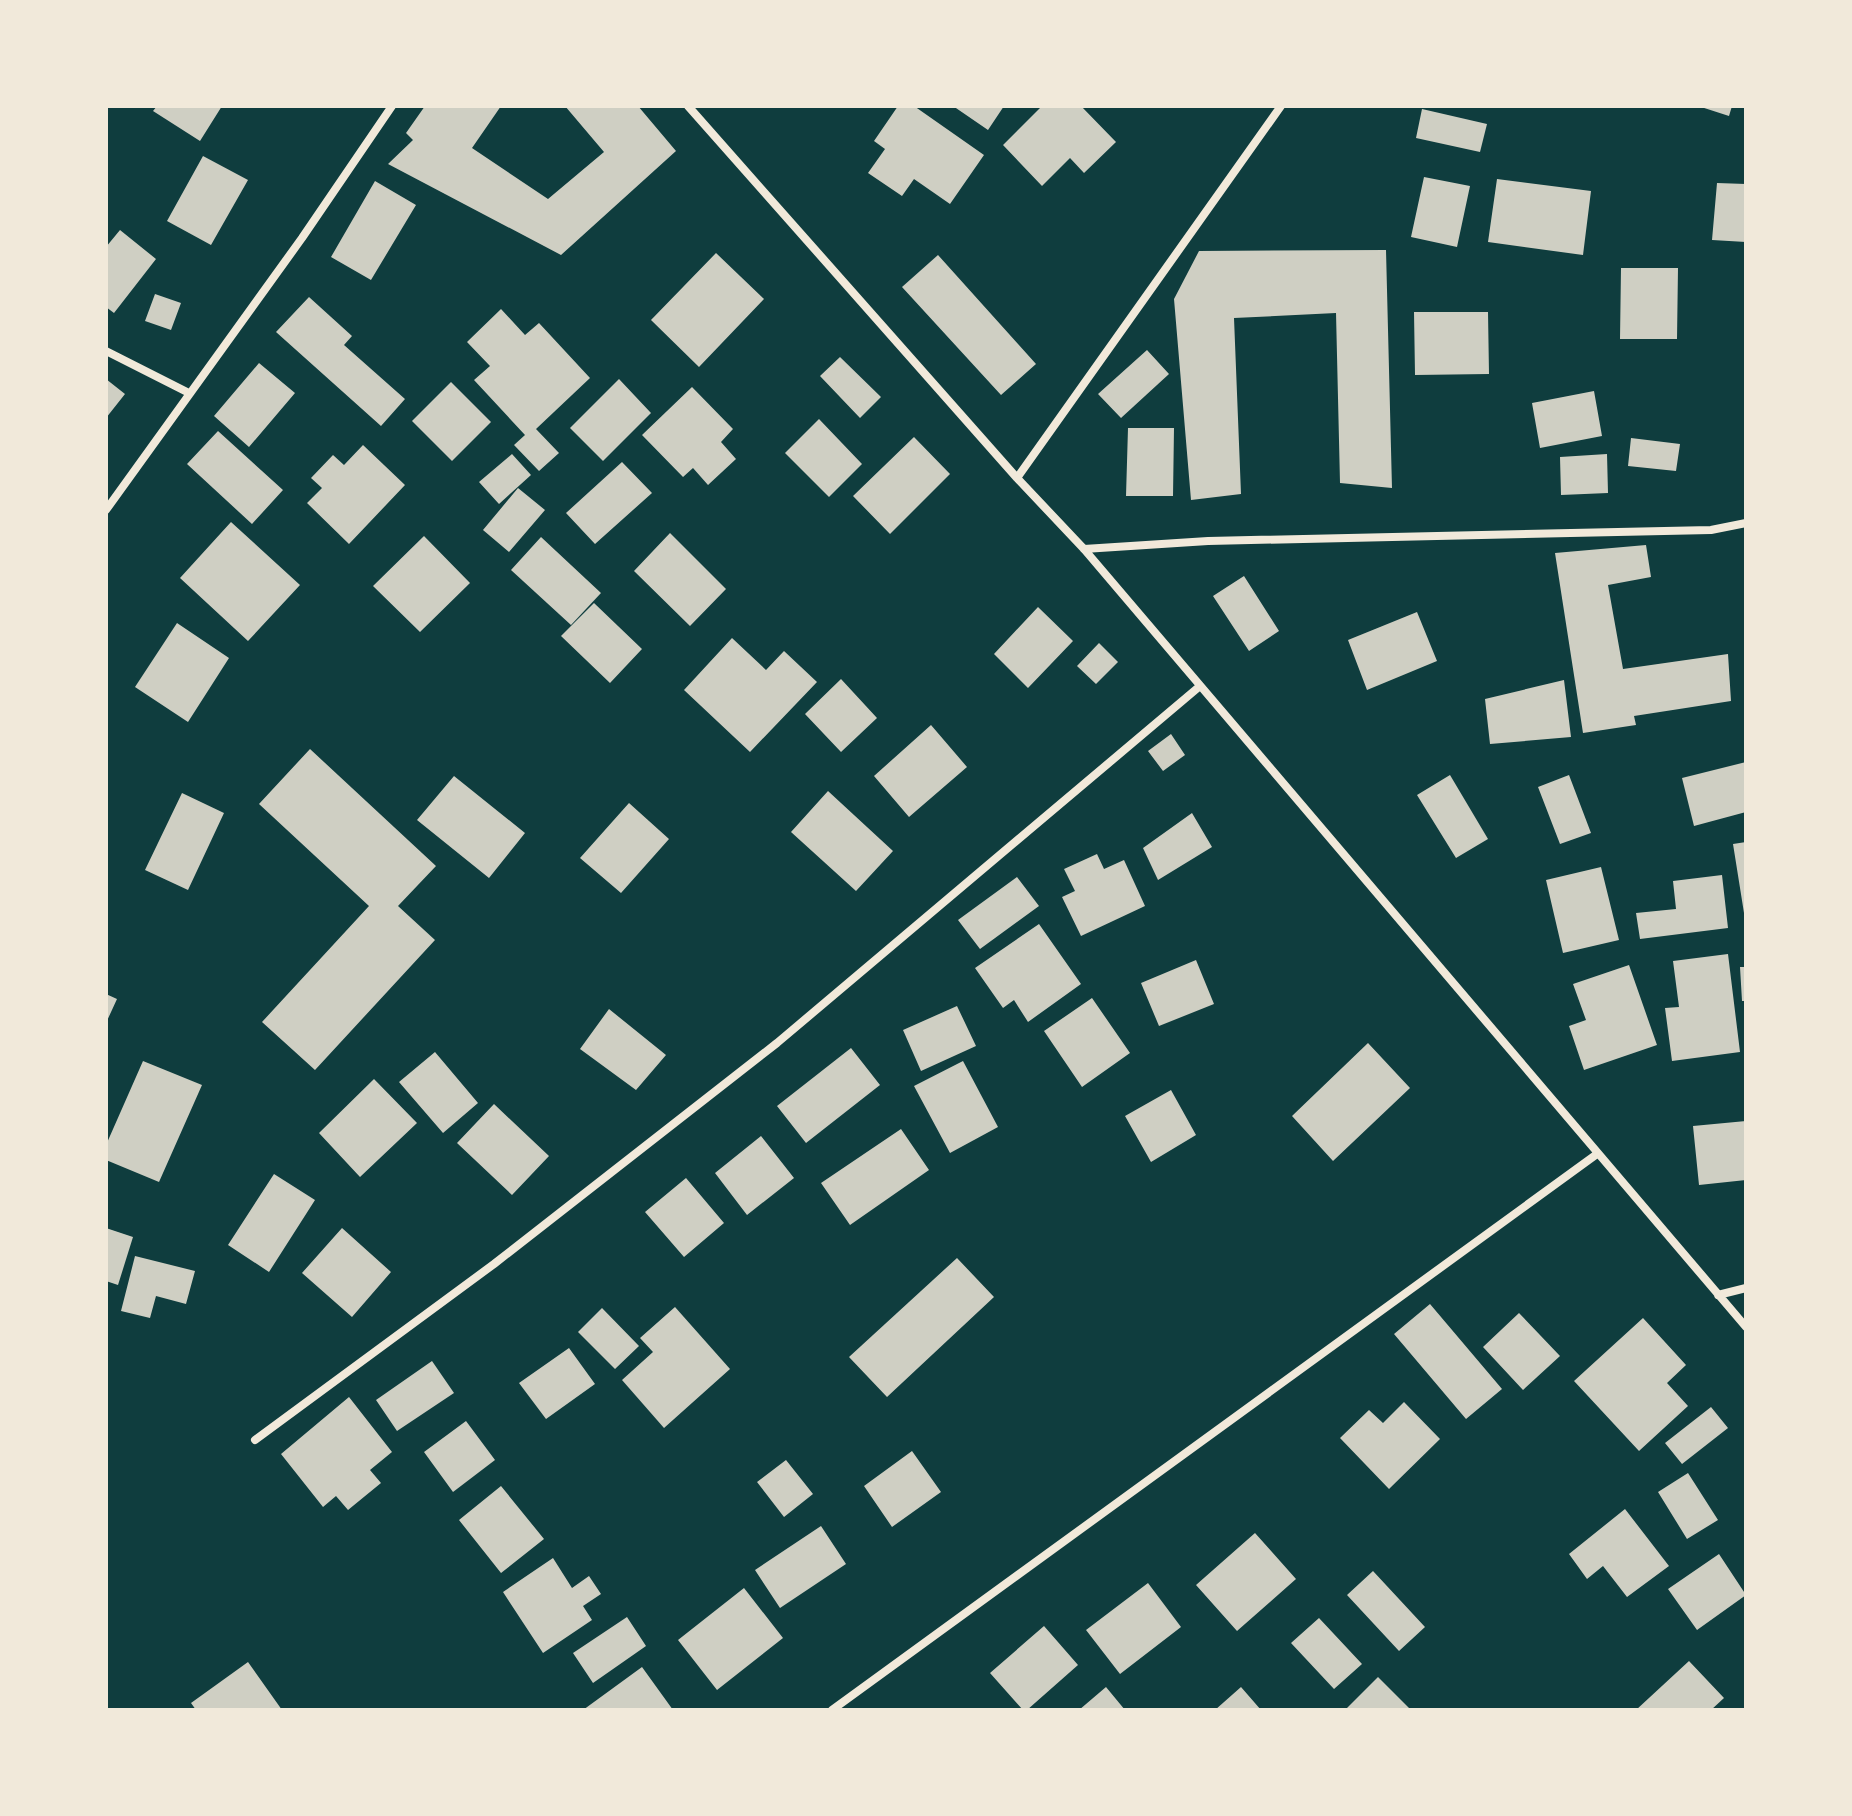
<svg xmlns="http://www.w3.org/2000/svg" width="1852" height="1816" font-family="'Noto Sans',sans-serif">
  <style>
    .building { fill: #cfcfc3 }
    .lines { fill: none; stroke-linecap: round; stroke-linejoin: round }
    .minor { stroke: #f1e9da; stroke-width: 8 }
  </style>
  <rect width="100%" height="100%" fill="#0f3d3e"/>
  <path class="building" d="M157,106h65l-22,35 -47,-30z
    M425,106h76l-29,42 76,51 56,-47 -39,-46h73l38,45 -115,104 -173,-91 25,-24 -7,-7z
    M898,106h16l70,49 -34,49 -36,-25 -12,17 -34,-23 17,-24 -11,-8z
    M953,106h51l-16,24z
    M1042,106h39l35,36 -32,31 -14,-15 -28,28 -39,-41z
    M1698,106h34l-3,10z
    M1422,109l65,15 -7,28 -64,-14z
    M203,156l45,24 -37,65 -44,-24z
    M1424,177l46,9 -13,61 -46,-10z
    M1497,179l94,12 -8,64 -95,-13z
    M375,181l41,24 -45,75 -40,-23z
    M1717,183l29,1v58l-34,-2z
    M120,230l36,29 -42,54 -8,-6v-60z
    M1386,250l6,238 -52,-5 -4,-170 -102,5 7,176 -50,6 -17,-201 25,-48z
    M716,253l48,46 -65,68 -48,-47z
    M938,255l98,109 -35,31 -99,-108z
    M1621,268h57l-1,71h-57z
    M155,294l26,9 -10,27 -26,-9z
    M309,297l43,39 -8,9 61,54 -24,27 -105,-94z
    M501,309l24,26 14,-12 51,55 -54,51 23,24 -20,18 -25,-26 11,-10 -51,-55 16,-14 -23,-24z
    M1414,312h74l1,62 -74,1z
    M1147,350l22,24 -48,44 -23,-24z
    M840,357l41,40 -21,21 -40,-42z
    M259,363l36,30 -46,54 -35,-31z
    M106,379l19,15 -19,24z
    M619,379l32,34 -48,48 -33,-33z
    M451,382l40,40 -39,39 -40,-40z
    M692,387l41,42 -12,13 15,17 -28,26 -15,-17 -10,9 -41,-42z
    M1594,391l8,45 -62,12 -8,-45z
    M819,419l43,45 -33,33 -44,-44z
    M1128,428h46l-1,68h-47z
    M218,431l65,59 -31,34 -65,-60z
    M914,437l36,37 -60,60 -37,-38z
    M1631,438l49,6 -4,27 -48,-5z
    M363,445l42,40 -56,59 -42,-41 15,-15 -11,-10 22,-23 11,10z
    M512,454l19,21 -32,29 -20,-22z
    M1607,454l1,39 -47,2 -1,-38z
    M622,462l30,31 -57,51 -29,-31z
    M518,488l27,22 -36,42 -26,-22z
    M231,522l69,63 -52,56 -68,-63z
    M670,533l56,56 -36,37 -56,-55z
    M424,536l46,47 -50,49 -47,-46z
    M541,537l60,56 -30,32 -60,-55z
    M1646,545l5,32 -43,8 15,84 105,-15 3,47 -97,15 2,9 -53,8 -28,-180z
    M1244,576l35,55 -30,20 -36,-55z
    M594,603l48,46 -32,34 -49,-47z
    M1038,607l35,34 -45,47 -34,-34z
    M1417,612l20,49 -70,29 -19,-50z
    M177,623l52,35 -41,64 -53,-35z
    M732,638l34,32 18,-19 33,31 -67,70 -66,-62z
    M1099,643l19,19 -22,22 -19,-18z
    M841,679l36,39 -36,34 -36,-38z
    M1564,680l7,57 -81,7 -5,-45z
    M931,725l36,42 -58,50 -35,-41z
    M1171,734l14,21 -22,16 -15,-20z
    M310,749l126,117 -38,40 37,34 -120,130 -53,-48 107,-116 -110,-102z
    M1746,762v50l-52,14 -12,-48z
    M1450,775l38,64 -32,19 -39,-63z
    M1569,775l22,58 -31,11 -22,-57z
    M454,776l71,57 -36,45 -72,-58z
    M828,791l65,60 -37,40 -65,-59z
    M182,793l42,20 -36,77 -43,-20z
    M629,803l40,36 -48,54 -41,-35z
    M1192,813l20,34 -54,33 -15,-32z
    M1746,842v71h-2l-11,-69z
    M1097,854l7,15 20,-9 21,46 -64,30 -19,-39 13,-6 -11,-22z
    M1601,867l18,73 -56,13 -17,-73z
    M1722,875l6,53 -88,11 -4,-26 40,-4 -3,-28z
    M1017,877l22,29 -59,43 -22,-29z
    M1039,924l42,60 -53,38 -14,-22 -11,8 -28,-40z
    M1728,954l12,98 -68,9 -7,-53 14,-1 -6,-46z
    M1196,960l18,44 -55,22 -18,-43z
    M1629,965l28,80 -73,25 -15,-44 17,-6 -13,-36z
    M1740,967h6v34h-4z
    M106,994l11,5 -11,24z
    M1092,998l38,55 -48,34 -38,-56z
    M957,1006l19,40 -55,25 -18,-41z
    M609,1009l57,46 -30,35 -56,-41z
    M1368,1043l42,45 -77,73 -41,-45z
    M851,1048l29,37 -74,58 -29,-37z
    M435,1052l43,51 -35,30 -44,-51z
    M143,1061l59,24 -43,97 -53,-22v-15z
    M963,1061l35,66 -48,26 -36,-67z
    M374,1079l43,44 -57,54 -41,-44z
    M1171,1090l25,45 -45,27 -26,-46z
    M494,1104l55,52 -37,39 -55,-52z
    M1746,1121v59l-47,5 -6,-59z
    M901,1129l28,41 -79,55 -29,-42z
    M761,1136l33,42 -47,37 -32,-42z
    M274,1174l41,26 -46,72 -41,-27z
    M686,1178l38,45 -40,34 -39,-45z
    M106,1228l27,9 -15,48 -12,-4z
    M342,1228l49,44 -39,45 -50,-44z
    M135,1256l60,15 -9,33 -30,-8 -6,22 -29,-7z
    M957,1258l37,39 -107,100 -38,-40z
    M1430,1304l72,85 -36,30 -72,-85z
    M675,1307l55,62 -66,59 -42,-48 31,-28 -13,-14z
    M602,1308l37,38 -24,23 -37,-37z
    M1519,1313l41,43 -37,34 -40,-43z
    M1643,1318l43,47 -19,18 21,23 -49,45 -65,-70z
    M569,1348l26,36 -49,35 -27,-36z
    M432,1361l22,32 -57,38 -21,-31z
    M349,1397l43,55 -22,18 11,13 -33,27 -12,-14 -13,11 -42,-53z
    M1404,1402l36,37 -51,50 -49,-51 29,-28 14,13z
    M1711,1407l17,21 -46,36 -17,-21z
    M466,1421l29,39 -42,32 -29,-40z
    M912,1451l29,41 -49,35 -28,-41z
    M786,1460l27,34 -29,23 -27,-35z
    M1688,1473l30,47 -31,19 -29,-47z
    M501,1486l43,53 -43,34 -42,-53z
    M1625,1509l44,57 -42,31 -24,-31 -16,13 -18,-25z
    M821,1526l25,38 -66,44 -25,-38z
    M1255,1533l41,46 -59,52 -41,-46z
    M1719,1554l27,41 -49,35 -29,-41z
    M553,1558l19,30 17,-12 12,18 -18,12 9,14 -49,33 -40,-61z
    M1373,1571l52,56 -26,24 -52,-56z
    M1148,1583l33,44 -61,47 -34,-44z
    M744,1588l39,50 -66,52 -39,-50z
    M627,1617l19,29 -53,37 -20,-30z
    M1319,1618l43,46 -28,25 -43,-46z
    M1044,1626l34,39 -51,45h-4l-33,-37z
    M1689,1661l35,37 -13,12h-75z
    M248,1662l34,48h-86l-5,-7z
    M642,1667l31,43h-90z
    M1378,1677l33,33h-66z
    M1106,1687l19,23h-46z
    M1241,1687l20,23h-46z"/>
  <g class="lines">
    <path class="minor" d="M688,106l329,372 67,71 662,778
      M106,351l83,42
      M1017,478l264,-372
      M106,510l196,-272 90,-132
      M1084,549l124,-8 503,-11 35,-7
      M1718,1295l28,-7
      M255,1440l239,-176 283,-221 423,-357
      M832,1710l765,-556"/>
  </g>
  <rect width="1852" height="1816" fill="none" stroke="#f1e9da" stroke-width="216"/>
</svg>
